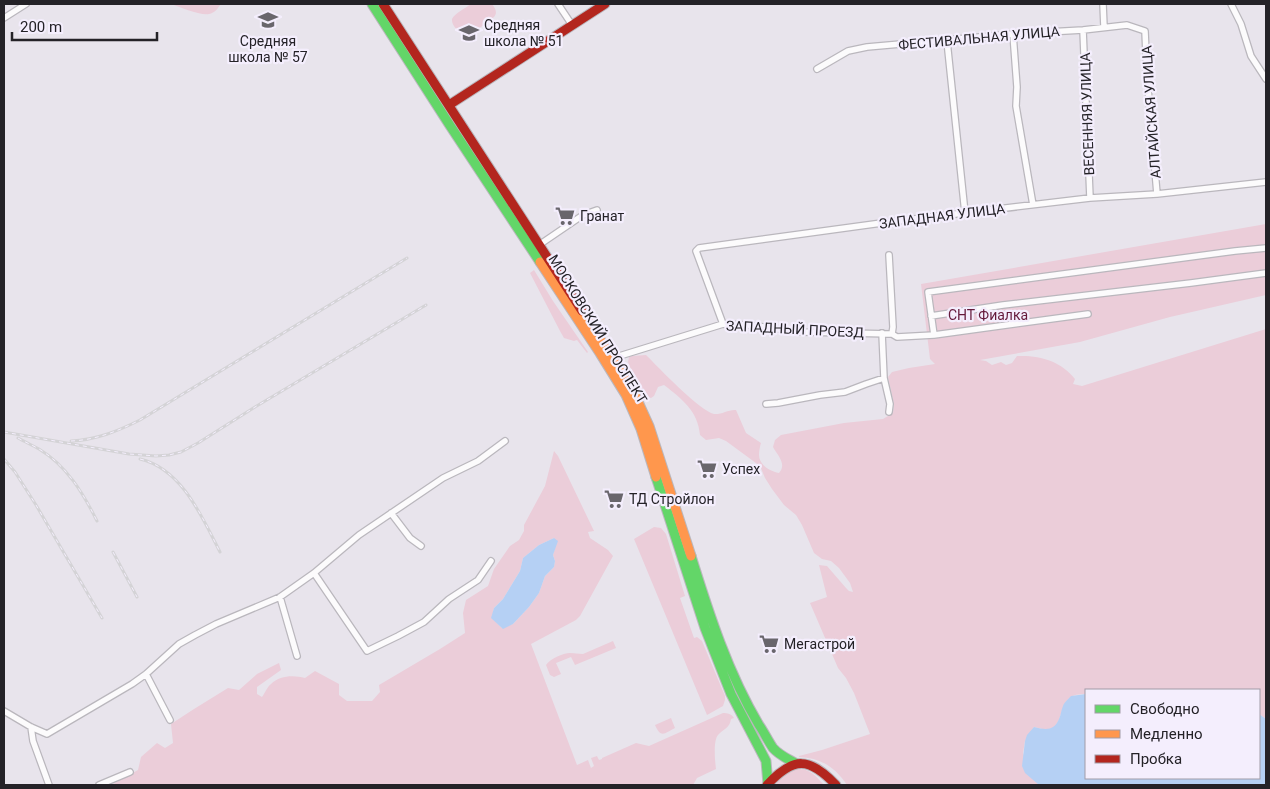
<svg xmlns="http://www.w3.org/2000/svg" width="1270" height="789" font-family="Roboto,sans-serif">
  <style>
    .green { fill: #ebcdd9; fill-rule: evenodd }
    .water { fill: #b5d0f4 }
    .lines { fill: none; stroke-linecap: round; stroke-linejoin: round }
    .street-casing { stroke: #bab7bd; stroke-width: 8 }
    .fast-casing { stroke: #bab7bd; stroke-width: 11 }
    .slow-casing { stroke: #bab7bd; stroke-width: 11 }
    .jam-casing { stroke: #bab7bd; stroke-width: 11 }
    .street { stroke: #fcfbfc; stroke-width: 5.5 }
    .fast { stroke: #63d668; stroke-width: 9 }
    .slow { stroke: #ff974d; stroke-width: 9 }
    .jam { stroke: #b3261e; stroke-width: 9 }
    .rail-casing { stroke: #d4d3d6; stroke-width: 3 }
    .rail { stroke: #f4eefd; stroke-width: 1; stroke-dasharray: 4; stroke-linecap: butt }
    .labels { text-anchor: middle; dominant-baseline: central; stroke-width: 4.5; stroke-linejoin: round; paint-order: stroke }
    .poi-label { font-size: 14px; fill: #242227; stroke: #f4eefd; text-anchor: start }
    .street-label { font-size: 14px; fill: #242227; stroke: #f4eefd }
    .park-label { font-size: 14px; fill: #651a3b; stroke: #f4eefd }
  </style>
  <rect width="100%" height="100%" fill="#e8e4ec"/>
  <path class="green" d="M171,4h50c-3,4 -6,9 -12,10 -8,2 -29,-7 -38,-10z
    M471,4h21c3,4 6,8 2,13 -8,6 -18,15 -27,17 -7,1 -16,-9 -15,-15 2,-5 15,-12 19,-15z
    M1266,224v71l-96,22 -90,25 -100,18 6,1 6,4 9,-3 5,3 6,-2 5,-7c23,-1 44,5 58,23l-2,5 9,2 184,-57v390l-7,-5v-24h-40l-7,-1 -126,1v4c-4,0 -11,0 -15,3 -12,7 -8,28 -21,32 -4,2 -11,-1 -16,-2l-9,14 -2,12 13,29 3,3h-192c-12,-18 -26,-27 -48,-28v-1l23,-6 48,-16 -16,-41 -8,-15 -8,-10 -28,-65 17,-6 -8,-32 8,1 19,22 3,3 4,1 -3,-9 -11,-15 -8,-7 -9,-2 -8,-6 -12,-28 -6,-10 -12,-10 -12,-16 -7,-11 -5,-12 -34,-25 -7,-3 -13,2 -6,-5c-2,-24 -18,-36 -36,-50l-6,2 -4,9 -3,2 -7,-2 -7,-13 -9,-21 1,-5 3,-1 14,-1c12,12 54,56 68,59 7,1 15,-5 22,-4l10,23 15,10c-1,3 -2,8 -2,12 0,10 11,16 20,18 8,-9 -1,-17 -6,-26l2,-7 6,-5 63,-12 39,-4 10,-6 1,-9 -6,-27 4,-5 17,-4 26,-4 -5,-5 -9,-75z
    M534,270l19,31 35,51 -1,1 -10,-13 -3,1 -10,-3 -4,-7 -30,-58z
    M554,451l4,5 36,75 -6,1 2,6 18,12 5,6 -33,60 -4,4 -45,24 46,121 11,-5 3,8 3,-2 -3,-8 6,-2 2,4 3,-1v-1l34,-15 13,3 74,-33c4,0 9,1 11,5l-3,1c-1,9 -8,10 -13,16 -5,6 -3,26 -2,34l-19,9 -4,7h-580v-1l25,-14 3,-13 16,-14 8,5 8,-5 -2,-19 23,-15 34,-21 11,2 18,-16 22,-11 2,7 -24,17v7l5,3c3,-4 5,-10 9,-13 9,-9 23,-9 34,-6l10,-7 24,13v11l8,6h25l8,-9 -1,-7 61,-36 25,-16 -2,-20 3,-13 22,-14 6,-17 16,-23 9,-6 5,-9v-6l21,-39zM554,538l1,10 -2,7 2,6 -1,6 -9,9 -6,17 -10,14 -16,17 -11,4 -10,-10 2,-10 9,-9 17,-28 3,-13 16,-13z
    M654,527l7,1 5,6 19,62 -5,2 14,40 3,-1 5,4 23,55v4l-2,6 -16,9 -73,-176z
    M613,641l3,7 -41,17 -4,-8 -15,6 5,11 -7,3 -4,-2 -4,-10c4,-6 17,-12 24,-12 5,0 8,1 13,1z
    M671,718l4,10c-10,5 -14,11 -20,-3z
    M794,769c16,-1 20,5 30,16h-48c3,-9 9,-13 18,-16z"/>
  <path class="water" d="M554,538l4,3 -5,14 2,6 -1,6 -9,9 -6,17 -10,14 -16,17 -10,5 -12,-11 3,-10 9,-9 17,-28 3,-13 16,-13z
    M1086,694v84h173v-64l7,5v66h-227l-14,-12 -3,-7 3,-25 2,-6 7,-8c12,3 20,4 25,-8 2,-4 2,-9 4,-13 1,-3 5,-7 8,-10z"/>
  <g class="lines">
    <defs>
      <path id="street" d="M558,4l14,21
        M1103,4l1,23
        M1231,4l10,20 10,32 15,23
        M4,18l22,-14
        M1083,30l7,168
        M1013,34l4,53 -1,19 17,99
        M947,41l18,172
        M817,69l31,-18 19,-4 146,-13 70,-4 44,-5 18,6 2,46 10,117
        M539,245l44,-30 14,-5
        M889,255l4,72 -1,7 5,3 37,-2 154,-21
        M931,316l72,-11 188,-22 75,-10
        M723,324l-27,-73 3,-3 190,-26 201,-24 67,-4 109,-12
        M882,333l2,45 6,26 -1,8
        M934,335l-6,-43 307,-41 31,-3
        M613,358l110,-34 25,1 54,7 90,2
        M766,404l12,-1 42,-8 25,-3 21,-8 18,-6
        M391,513l19,25 11,8
        M314,573l53,78 31,-15 26,-14 25,-23 29,-19 13,-19
        M280,597l17,59
        M146,674l24,46
        M4,711l27,16 16,7 85,-50 14,-10 33,-30 16,-9 21,-11 64,-27 34,-24 45,-38 84,-57 35,-17 27,-20
        M31,727l2,14 16,44
        M99,785l31,-13"/>
      <path id="fast" d="M372,4l77,120 91,138
        M656,477l49,151 26,66 35,67 2,23
        M691,556c18,58 37,117 68,169 5,7 9,16 14,23 6,7 15,11 22,15"/>
      <path id="slow" d="M540,262l60,91 26,42 15,34 15,48
        M582,311l52,82 15,33 42,130"/>
      <path id="jam" d="M383,4l199,307
        M449,105l156,-101
        M767,785c27,-29 42,-28 69,0"/>
    </defs>
    <use href="#street" class="street-casing"/>
    <use href="#fast" class="fast-casing"/>
    <use href="#slow" class="slow-casing"/>
    <use href="#jam" class="jam-casing"/>
    <use href="#street" class="street"/>
    <use href="#fast" class="fast"/>
    <use href="#slow" class="slow"/>
    <use href="#jam" class="jam"/>
    <defs>
      <path id="rail" d="M4,432l125,22 27,2 13,-1 12,-3 17,-9 57,-36 171,-102
        M18,438c7,4 14,7 21,11 28,17 44,44 58,72
        M71,441c25,-1 47,-10 69,-21l267,-162
        M4,459l11,13 21,33 66,113
        M140,459c42,10 62,58 80,93
        M113,552l24,45"/>
    </defs>
    <use href="#rail" class="rail-casing"/>
    <use href="#rail" class="rail"/>
  </g>
  <defs>
    <symbol id="school-bare" viewBox="-9 -9 18 18"><path d="M0-5L7-2L0 1L-7-2ZM-4 1L0 2.5L4 1V4Q0 6-4 4Z" fill="#69666c" stroke="#f4eefd" stroke-width="2.5" paint-order="stroke"/></symbol>
    <symbol id="supermarket-bare" viewBox="-9 -9 18 18"><path d="M-6-5.5h2.5l.6 2H6L4.5 2H-2.5L-4.4-4H-6ZM-1.5 3.2a1.3 1.3 0 1 0 .1 0ZM3 3.2a1.3 1.3 0 1 0 .1 0Z" fill="#69666c" stroke="#f4eefd" stroke-width="2.5" paint-order="stroke"/></symbol>
  </defs>
  <g fill-rule="evenodd">
    <use href="#school-bare" x="254" y="6" width="28" height="28"/>
    <use href="#school-bare" x="455" y="19" width="28" height="28"/>
    <use href="#supermarket-bare" x="551" y="202" width="28" height="28"/>
    <use href="#supermarket-bare" x="693" y="455" width="28" height="28"/>
    <use href="#supermarket-bare" x="600" y="485" width="28" height="28"/>
    <use href="#supermarket-bare" x="755" y="630" width="28" height="28"/>
  </g>
  <g class="labels">
    <g class="poi-label">
      <text x="484" y="25">Средняя<tspan x="484" dy="16">школа № 51</tspan></text>
      <text x="268" y="41" text-anchor="middle">Средняя<tspan x="268" dy="16">школа № 57</tspan></text>
      <text x="580" y="216">Гранат</text>
      <text x="722" y="469">Успех</text>
      <text x="629" y="499">ТД Стройлон</text>
      <text x="784" y="644">Мегастрой</text>
    </g>
    <g class="street-label">
      <text transform="translate(979 38) rotate(-5)">ФЕСТИВАЛЬНАЯ УЛИЦА</text>
      <text transform="translate(1151 112) rotate(-94)">АЛТАЙСКАЯ УЛИЦА</text>
      <text transform="translate(1087 114) rotate(-92)">ВЕСЕННЯЯ УЛИЦА</text>
      <text transform="translate(942 216) rotate(-7)">ЗАПАДНАЯ УЛИЦА</text>
      <text transform="translate(598 329) rotate(58)">МОСКОВСКИЙ ПРОСПЕКТ</text>
      <text transform="translate(795 329) rotate(3)">ЗАПАДНЫЙ ПРОЕЗД</text>
    </g>
    <g class="park-label">
      <text x="988" y="315">СНТ Фиалка</text>
    </g>
  </g>
  <rect width="1270" height="789" fill="none" stroke="#242227" stroke-width="10"/>
  <rect x="1085" y="689" width="175" height="90" fill="#f4eefd" stroke="#a19ca7"/>
  <rect x="1095" y="705" width="25" height="8" fill="#63d668" stroke="#a19ca7"/>
  <text x="1130" y="714" font-size="15" fill="#242227">Свободно</text>
  <rect x="1095" y="730" width="25" height="8" fill="#ff974d" stroke="#a19ca7"/>
  <text x="1130" y="739" font-size="15" fill="#242227">Медленно</text>
  <rect x="1095" y="755" width="25" height="8" fill="#b3261e" stroke="#a19ca7"/>
  <text x="1130" y="764" font-size="15" fill="#242227">Пробка</text>
  <path d="M12 32v8h145v-8" fill="none" stroke="#242227" stroke-width="2.5"/>
  <text x="20" y="32" font-size="15" fill="#242227" stroke="#f4eefd" stroke-width="4" paint-order="stroke">200 m</text>
</svg>
